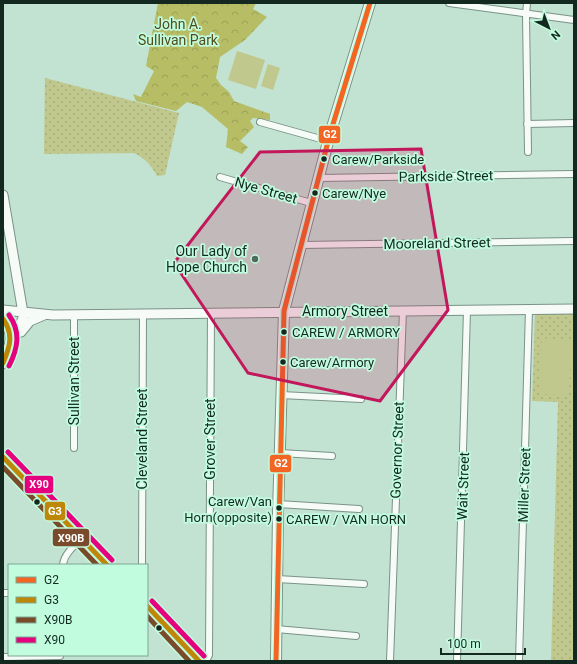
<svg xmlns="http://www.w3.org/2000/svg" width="577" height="664" font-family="Roboto,sans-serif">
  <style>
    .green { fill: url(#green-dots) }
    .forest { fill: url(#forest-crowns) }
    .pitch { fill: #c0c88d }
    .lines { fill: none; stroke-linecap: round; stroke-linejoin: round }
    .minor-casing { stroke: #7a9387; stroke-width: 8 }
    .secondary-casing { stroke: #7a9387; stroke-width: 11 }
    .primary-casing { stroke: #7a9387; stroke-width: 12 }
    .minor { stroke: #f6fbf8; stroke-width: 6 }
    .secondary { stroke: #f6fbf8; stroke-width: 9 }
    .primary { stroke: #f6fbf8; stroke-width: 10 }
    .bus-1-casing { stroke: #c2fcdf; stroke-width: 8 }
    .bus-2-casing { stroke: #c2fcdf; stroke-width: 8 }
    .bus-3-casing { stroke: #c2fcdf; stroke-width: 8 }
    .bus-4-casing { stroke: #c2fcdf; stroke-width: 8 }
    .bus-1 { stroke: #f26522; stroke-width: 5 }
    .bus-2 { stroke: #be8708; stroke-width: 5 }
    .bus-3 { stroke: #7a4b2a; stroke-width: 5 }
    .bus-4 { stroke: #e5007d; stroke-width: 5 }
    .marked { fill: #c2185b; fill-opacity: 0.2; stroke: #c2185b; stroke-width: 3; stroke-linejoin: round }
    .bus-dot { fill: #13291f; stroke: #c2fcdf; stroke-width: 1.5 }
    .poi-dot { fill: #506a5e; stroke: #c2fcdf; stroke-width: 1.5 }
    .labels { text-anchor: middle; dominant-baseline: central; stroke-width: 3.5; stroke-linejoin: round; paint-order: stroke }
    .bus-label { font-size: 13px; fill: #13291f; stroke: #c2fcdf; text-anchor: start }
    .park-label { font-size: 14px; fill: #514c1a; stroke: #c2fcdf }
    .street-label { font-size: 14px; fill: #13291f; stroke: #c2fcdf }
    .poi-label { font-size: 14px; fill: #13291f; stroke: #c2fcdf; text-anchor: end }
    .line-badge { stroke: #c2fcdf; stroke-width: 1.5 }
    .badge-label { font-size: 11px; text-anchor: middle; font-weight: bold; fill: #fff }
  </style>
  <defs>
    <pattern id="green-dots" width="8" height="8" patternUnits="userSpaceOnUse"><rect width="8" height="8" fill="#c0c88d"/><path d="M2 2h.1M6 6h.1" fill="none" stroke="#a4ac79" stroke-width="1.8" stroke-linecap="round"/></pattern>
    <pattern id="forest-crowns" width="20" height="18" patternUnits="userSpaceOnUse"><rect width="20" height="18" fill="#b6bd65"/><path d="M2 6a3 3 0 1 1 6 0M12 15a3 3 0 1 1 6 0" fill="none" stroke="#9ca257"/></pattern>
  </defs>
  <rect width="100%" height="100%" fill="#c2e2d2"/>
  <path class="green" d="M45,78l134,35 -14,62 -8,1c-6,-11 -12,-18 -23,-23l-90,1z
    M535,314h39v347h-23l7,-259 -26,-1z"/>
  <path class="forest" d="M158,3h98l-3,6 14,8 -22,23 -25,17 -4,21 5,7 8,7 5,9 36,13v6l-17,-2 -3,3 4,6 -14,14 8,6 -6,7 -16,-7 2,-18 -26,-22 -15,-5 -11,9 -40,-10 -3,-7 8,3 13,-26 -8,-5z"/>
  <path class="pitch" d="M237,51l28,9 -9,29 -28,-9z
    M268,64l12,4 -7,22 -12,-4z
    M542,338l30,2 -3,55 -29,-1z"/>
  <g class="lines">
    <defs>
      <path id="minor" d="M449,3l125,17
        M527,3l-1,12 2,137
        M260,122l68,19
        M527,124l47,-1
        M220,177l91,26
        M318,178l256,-4
        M300,245l274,-4
        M74,315v133
        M281,395l80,4
        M280,453l52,3
        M278,504l81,5
        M63,565c1,-11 11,-19 19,-26
        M142,565l1,-252
        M277,579l87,5
        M3,593h6
        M276,629l80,7
        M3,657l57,-1
        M206,661l3,-6 2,-343
        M390,661l13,-351
        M457,661l10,-351
        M519,661l10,-352"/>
      <path id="secondary" d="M3,195l20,118v5l-12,29
        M3,310l50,5 521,-6
        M21,332l9,-11 14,-6
        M3,457l104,108
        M147,606l52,55"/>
      <path id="primary" d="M3,319c13,14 7,29 0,44
        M276,661l2,-148 6,-202 46,-177 40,-131"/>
    </defs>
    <use href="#minor" class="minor-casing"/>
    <use href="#secondary" class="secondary-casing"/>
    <use href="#primary" class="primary-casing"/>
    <use href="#minor" class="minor"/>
    <use href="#secondary" class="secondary"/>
    <use href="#primary" class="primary"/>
    <defs>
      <path id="bus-1" d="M276,661l8,-350 46,-177 40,-131"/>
      <path id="bus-2" d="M3,319c11,15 7,28 0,44
        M3,457l104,108
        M147,606l52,55"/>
      <path id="bus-3" d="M3,467l94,98
        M147,616l42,45"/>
      <path id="bus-4" d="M9,315c12,17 9,33 0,51
        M8,452l104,108
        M152,601l52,55"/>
    </defs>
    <use href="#bus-1" class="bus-1-casing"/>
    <use href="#bus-2" class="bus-2-casing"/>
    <use href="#bus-3" class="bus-3-casing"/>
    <use href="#bus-4" class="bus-4-casing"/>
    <use href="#bus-1" class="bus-1"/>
    <use href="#bus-2" class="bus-2"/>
    <use href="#bus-3" class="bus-3"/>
    <use href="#bus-4" class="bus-4"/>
  </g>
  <path class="marked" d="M421,149l27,161 -68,91 -132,-28 -74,-110 86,-111z"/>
  <g class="bus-dot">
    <circle cx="324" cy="159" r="3.5"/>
    <circle cx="315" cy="193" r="3.5"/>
    <circle cx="284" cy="332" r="3.5"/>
    <circle cx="283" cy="362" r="3.5"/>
    <circle cx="37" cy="502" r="3.5"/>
    <circle cx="279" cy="508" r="3.5"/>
    <circle cx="279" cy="519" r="3.5"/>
    <circle cx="159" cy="628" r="3.5"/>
  </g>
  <circle class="poi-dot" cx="255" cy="259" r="4"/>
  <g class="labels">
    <g class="bus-label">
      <text x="332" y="159">Carew/Parkside</text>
      <text x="322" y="193">Carew/Nye</text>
      <text x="292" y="332">CAREW / ARMORY</text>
      <text x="290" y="362">Carew/Armory</text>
      <text x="272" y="501" text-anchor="end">Carew/Van<tspan x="272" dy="16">Horn(opposite)</tspan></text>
      <text x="286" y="519">CAREW / VAN HORN</text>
    </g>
    <g class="park-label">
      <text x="178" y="24">John A.<tspan x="178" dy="16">Sullivan Park</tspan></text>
    </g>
    <g class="street-label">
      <text transform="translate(446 176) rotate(-1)">Parkside Street</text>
      <text transform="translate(266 190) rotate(16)">Nye Street</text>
      <text transform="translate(437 243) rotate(-1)">Mooreland Street</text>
      <text x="345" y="311">Armory Street</text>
      <text transform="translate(74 381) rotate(-90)">Sullivan Street</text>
      <text transform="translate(142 439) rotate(-90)">Cleveland Street</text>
      <text transform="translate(210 439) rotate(-90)">Grover Street</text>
      <text transform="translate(397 450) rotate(-88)">Governor Street</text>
      <text transform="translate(524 485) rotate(-88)">Miller Street</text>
      <text transform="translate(463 486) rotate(-88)">Wait Street</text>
    </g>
    <g class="poi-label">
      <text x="247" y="251">Our Lady of<tspan x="247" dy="16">Hope Church</tspan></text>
    </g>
  </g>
  <g class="line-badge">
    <rect x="318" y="125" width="23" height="19" rx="4" fill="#f26522"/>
    <rect x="269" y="454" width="23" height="19" rx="4" fill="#f26522"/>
    <rect x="24" y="475" width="30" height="19" rx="4" fill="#e5007d"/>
    <rect x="44" y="501" width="22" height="20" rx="4" fill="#be8708"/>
    <rect x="52" y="528" width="38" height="19" rx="4" fill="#7a4b2a"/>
  </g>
  <g class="badge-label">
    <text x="330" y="138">G2</text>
    <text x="281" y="467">G2</text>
    <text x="39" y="488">X90</text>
    <text x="55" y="515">G3</text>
    <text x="71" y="542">X90B</text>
  </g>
  <rect width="577" height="664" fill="none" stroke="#13291f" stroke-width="8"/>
  <rect x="8" y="564" width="140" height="92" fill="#c2fcdf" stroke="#7ca892"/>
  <rect x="16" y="577" width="20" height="6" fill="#f26522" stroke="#7ca892"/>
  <text x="44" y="584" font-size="12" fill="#13291f">G2</text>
  <rect x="16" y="597" width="20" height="6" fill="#be8708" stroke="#7ca892"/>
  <text x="44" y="604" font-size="12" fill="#13291f">G3</text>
  <rect x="16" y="617" width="20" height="6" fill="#7a4b2a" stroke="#7ca892"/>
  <text x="44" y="624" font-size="12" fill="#13291f">X90B</text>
  <rect x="16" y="637" width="20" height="6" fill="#e5007d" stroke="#7ca892"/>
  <text x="44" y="644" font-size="12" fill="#13291f">X90</text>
  <g transform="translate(549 28) rotate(138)" stroke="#c2fcdf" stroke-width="3" paint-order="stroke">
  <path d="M0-3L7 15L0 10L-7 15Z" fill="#13291f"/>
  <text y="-6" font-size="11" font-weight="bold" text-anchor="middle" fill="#13291f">N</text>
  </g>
  <path d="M441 648v6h84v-6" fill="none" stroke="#13291f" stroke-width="2"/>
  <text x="447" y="648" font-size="12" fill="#13291f" stroke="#c2fcdf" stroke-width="3" paint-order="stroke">100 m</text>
</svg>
